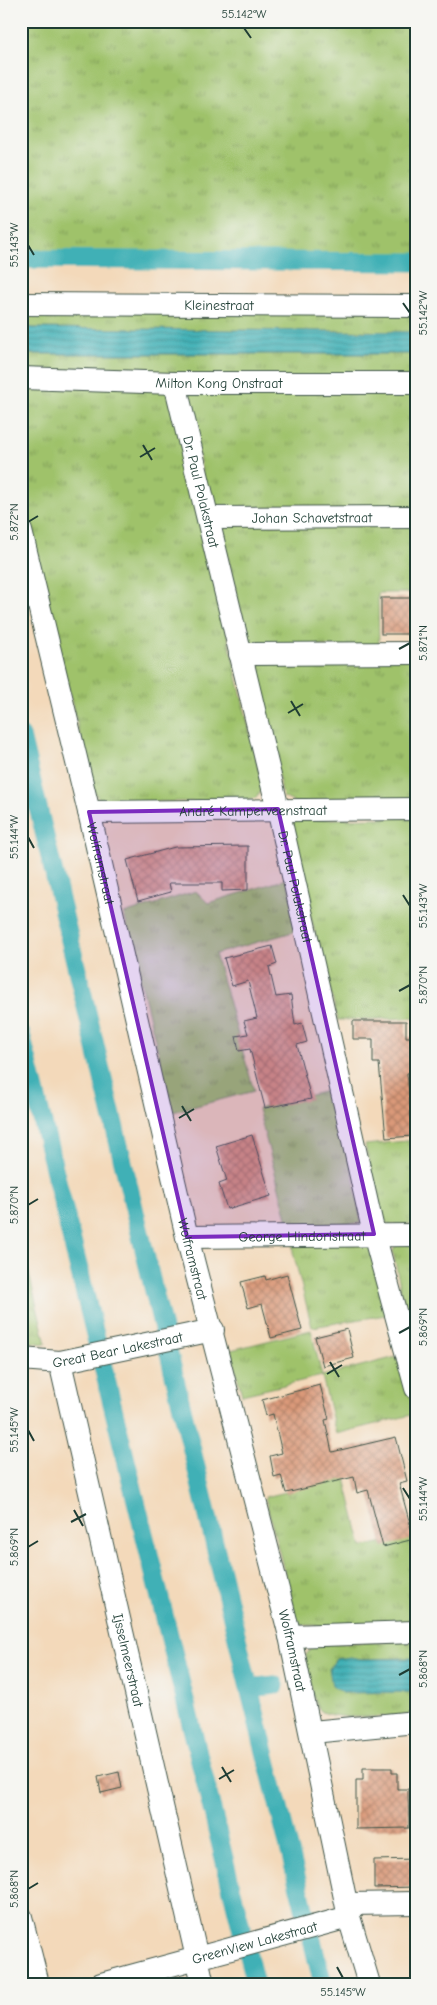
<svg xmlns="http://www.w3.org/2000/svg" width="437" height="2005" viewBox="0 0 437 2005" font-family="'Comic Neue',sans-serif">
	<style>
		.grass { fill: url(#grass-tufts); stroke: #5f8050 }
		.water { fill: url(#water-rules); stroke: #2f7675 }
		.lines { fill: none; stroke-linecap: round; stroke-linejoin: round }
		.canal { stroke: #3fb0b6; stroke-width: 19 }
		.building { fill: url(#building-cross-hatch) }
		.minor-casing { stroke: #3f5448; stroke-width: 24 }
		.minor { stroke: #fff; stroke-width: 22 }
		.marked { fill: #7b2cbf; fill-opacity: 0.2; stroke: #7b2cbf; stroke-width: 4; stroke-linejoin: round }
		.ticks { fill: none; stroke: #1f3d34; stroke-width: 2 }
		.labels { text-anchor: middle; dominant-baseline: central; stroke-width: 5; stroke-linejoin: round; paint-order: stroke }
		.street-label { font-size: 14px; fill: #1f3d34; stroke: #f6f6f2 }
		.neatline { fill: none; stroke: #1f3d34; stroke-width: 2 }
		.ticks-label { font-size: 12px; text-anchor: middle; fill: #1f3d34 }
	</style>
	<defs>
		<pattern id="grass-tufts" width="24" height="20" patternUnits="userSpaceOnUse" patternTransform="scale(1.25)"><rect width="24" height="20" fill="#9fc26b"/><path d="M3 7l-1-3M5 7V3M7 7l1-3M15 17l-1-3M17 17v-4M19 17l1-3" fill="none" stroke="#819f59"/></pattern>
		<pattern id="water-rules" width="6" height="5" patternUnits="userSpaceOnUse" patternTransform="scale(1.25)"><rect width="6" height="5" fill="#3fb0b6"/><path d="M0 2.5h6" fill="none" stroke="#349095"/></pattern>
		<pattern id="building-cross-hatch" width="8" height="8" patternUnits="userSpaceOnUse" patternTransform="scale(1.25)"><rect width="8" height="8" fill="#da9979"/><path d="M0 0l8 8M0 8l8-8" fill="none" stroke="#b07e64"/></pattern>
	</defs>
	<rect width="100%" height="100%" fill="#f6f6f2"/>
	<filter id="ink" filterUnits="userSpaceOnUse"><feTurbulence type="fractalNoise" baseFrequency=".02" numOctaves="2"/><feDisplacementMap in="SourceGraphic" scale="10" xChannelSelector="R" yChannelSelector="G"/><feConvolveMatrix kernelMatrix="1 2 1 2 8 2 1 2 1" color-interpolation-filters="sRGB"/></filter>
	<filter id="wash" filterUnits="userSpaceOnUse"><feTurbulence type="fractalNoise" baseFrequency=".0096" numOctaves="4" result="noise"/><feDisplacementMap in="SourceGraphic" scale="20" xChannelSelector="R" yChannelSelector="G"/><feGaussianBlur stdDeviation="1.12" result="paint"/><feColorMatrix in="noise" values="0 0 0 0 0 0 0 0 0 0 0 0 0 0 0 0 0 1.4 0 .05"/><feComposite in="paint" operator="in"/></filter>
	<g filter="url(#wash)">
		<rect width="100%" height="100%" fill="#f3d9ba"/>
		<g class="grass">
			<polygon points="21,21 416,21 416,262 21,259"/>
			<polygon points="21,309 416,311 416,332 33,328 21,325"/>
			<polygon points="21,354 416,354 416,380 21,375"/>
			<polygon points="21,381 170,387 263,789 255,798 243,802 100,801 93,789 21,495"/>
			<polygon points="186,387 416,387 416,512 220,514 207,499"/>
			<polygon points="416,523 416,593 378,593 379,648 248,643 222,531 228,525"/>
			<polygon points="416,657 416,801 296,803 283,797 255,670 262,663"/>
			<polygon points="416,817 416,1018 338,1020 289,834 291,826 296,820"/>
			<polygon points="287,879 300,930 215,954 254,1091 173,1112 124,914 196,891 208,903"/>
			<polygon points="338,1088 361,1223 289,1225 258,1109"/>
			<polygon points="416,1140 416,1224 390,1224 382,1221 365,1145"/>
			<polygon points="366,1238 392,1314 312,1327 293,1252 293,1241"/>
			<polygon points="416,1240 416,1336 411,1338 393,1252 395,1246"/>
			<polygon points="21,1241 46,1344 21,1341"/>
			<polygon points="311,1330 322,1376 400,1356 415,1414 336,1434 322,1376 242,1395 231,1350"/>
			<polygon points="345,1478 362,1547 416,1534 416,1627 298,1625 265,1497"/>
			<path d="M416 1641V1658L336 1659 329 1669 342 1693 416 1692V1715C397 1715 332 1722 320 1710 311 1699 310 1675 306 1662V1655L314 1644Z"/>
		</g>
		<g class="water">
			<polygon points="21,325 33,328 416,332 416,354 21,354"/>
			<polygon points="350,1657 362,1659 416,1658 416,1692 342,1693 332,1686 329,1669 336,1659"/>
		</g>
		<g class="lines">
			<g class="canal">
				<polyline points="21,259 416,262"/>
				<polyline points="21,736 249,1688 323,1984"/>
				<polyline points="21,1034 255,1984"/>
				<polyline points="249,1688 275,1685"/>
			</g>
		</g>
		<g id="blocks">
			<g class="building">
				<rect x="381" y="598" width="35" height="36"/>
				<polygon points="248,846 248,890 222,891 222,883 169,883 171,892 138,901 127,860 175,847"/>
				<polygon points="272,946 277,964 269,967 276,997 291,995 295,1025 302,1023 307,1042 297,1045 311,1099 265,1108 250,1049 239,1051 236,1036 248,1034 244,1021 257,1018 248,981 232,986 224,958"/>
				<polygon points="353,1021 406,1021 406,1037 416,1037 415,1072 407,1073 413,1136 386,1138 379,1063 373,1063 373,1039 353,1039"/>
				<polygon points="252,1135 271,1196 227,1209 219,1184 227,1181 216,1146"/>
				<polygon points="287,1274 302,1330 271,1338 262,1304 248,1308 241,1282 265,1276 266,1280"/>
				<polygon points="347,1329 354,1358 323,1366 315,1337"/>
				<polygon points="320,1385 329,1419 325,1420 332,1452 396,1437 407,1481 399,1483 414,1539 383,1547 368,1490 357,1493 354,1477 286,1493 281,1475 274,1477 270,1456 282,1453 273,1414 266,1416 262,1400"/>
				<polygon points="363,1768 392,1768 392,1773 397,1773 397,1789 408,1789 409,1828 356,1829 356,1780 363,1780"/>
				<polygon points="119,1772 122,1788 101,1793 98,1777"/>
				<polygon points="416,1859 416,1887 374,1888 374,1860"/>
			</g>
		</g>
	</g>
	<g filter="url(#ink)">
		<use href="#blocks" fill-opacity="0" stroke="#3f5448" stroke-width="1"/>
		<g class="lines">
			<defs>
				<g id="minor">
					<path id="s1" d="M21 304 416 306"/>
					<path id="s2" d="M21 378 175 383H416"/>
					<path id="s3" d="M175 383 278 809 374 1234 416 1388"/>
					<path id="s4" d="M208 518 416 517"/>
					<path id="s5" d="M21 531 89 812 187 1237 290 1636 349 1917 369 1984"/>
					<polyline points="240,654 416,653"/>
					<path id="s6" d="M89 812 416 809"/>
					<path id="s7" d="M187 1237 416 1235"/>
					<path id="s8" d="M21 1359 60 1362 213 1330"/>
					<path id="s9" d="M60 1362 203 1984"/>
					<polyline points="290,1636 416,1632"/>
					<polyline points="312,1732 416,1722"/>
					<polyline points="348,1904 416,1903"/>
					<polyline points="21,1917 38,1984"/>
					<path id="s10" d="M101 1984 349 1917"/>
				</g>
			</defs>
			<use href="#minor" class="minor-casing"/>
			<use href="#minor" class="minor"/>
		</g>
	</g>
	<path class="marked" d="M278 809 374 1234 187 1237 89 812Z"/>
	<path class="ticks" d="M244 28 251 38M28 245 34 255M403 303 410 313M143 445 152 460M140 457 155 448M28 522 38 516M399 649 410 643M291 701 300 716M288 713 303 704M28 837 34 848M403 895 410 906M399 991 410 985M182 1106 191 1121M179 1118 194 1109M28 1205 38 1199M399 1333 410 1327M330 1362 339 1377M327 1374 342 1365M28 1430 34 1441M403 1488 410 1499M74 1510 83 1526M71 1522 86 1514M28 1547 38 1541M399 1675 410 1669M222 1767 231 1782M219 1779 234 1770M28 1889 38 1883M337 1967 343 1978"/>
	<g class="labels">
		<g class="street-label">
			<text stroke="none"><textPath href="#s1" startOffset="198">Kleinestraat</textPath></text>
			<text stroke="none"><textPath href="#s2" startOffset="198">Milton Kong Onstraat</textPath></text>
			<text stroke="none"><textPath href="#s3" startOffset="112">Dr. Paul Polakstraat</textPath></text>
			<text stroke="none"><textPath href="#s4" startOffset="104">Johan Schavetstraat</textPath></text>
			<text stroke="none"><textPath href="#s6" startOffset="164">André Kamperveenstraat</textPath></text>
			<text stroke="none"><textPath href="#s5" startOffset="342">Wolframstraat</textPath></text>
			<text stroke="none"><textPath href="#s3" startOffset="518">Dr. Paul Polakstraat</textPath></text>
			<text stroke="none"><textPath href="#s7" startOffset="115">George Hindoristraat</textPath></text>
			<text stroke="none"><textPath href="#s5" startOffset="748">Wolframstraat</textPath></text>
			<text stroke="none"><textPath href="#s8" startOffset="98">Great Bear Lakestraat</textPath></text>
			<text stroke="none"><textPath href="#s5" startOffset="1152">Wolframstraat</textPath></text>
			<text stroke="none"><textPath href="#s9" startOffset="306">Ijsselmeerstraat</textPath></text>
			<text stroke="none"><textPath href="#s10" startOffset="159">GreenView Lakestraat</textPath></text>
		</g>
	</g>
	<rect width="437" height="2005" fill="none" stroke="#f6f6f2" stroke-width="55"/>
	<rect x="28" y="28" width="382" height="1950" class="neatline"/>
	<g class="ticks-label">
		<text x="244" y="18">55.142°W</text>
		<text transform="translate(14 245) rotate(-90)" y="4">55.143°W</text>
		<text transform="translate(423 313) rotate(-90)" y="4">55.142°W</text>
		<text transform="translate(14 522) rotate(-90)" y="4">5.872°N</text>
		<text transform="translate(423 643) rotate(-90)" y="4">5.871°N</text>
		<text transform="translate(14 837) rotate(-90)" y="4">55.144°W</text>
		<text transform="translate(423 906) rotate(-90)" y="4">55.143°W</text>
		<text transform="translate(423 985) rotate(-90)" y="4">5.870°N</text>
		<text transform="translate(14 1205) rotate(-90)" y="4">5.870°N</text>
		<text transform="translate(423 1327) rotate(-90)" y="4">5.869°N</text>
		<text transform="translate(14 1430) rotate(-90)" y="4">55.145°W</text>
		<text transform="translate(423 1499) rotate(-90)" y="4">55.144°W</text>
		<text transform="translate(14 1547) rotate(-90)" y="4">5.869°N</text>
		<text transform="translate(423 1669) rotate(-90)" y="4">5.868°N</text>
		<text transform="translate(14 1889) rotate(-90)" y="4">5.868°N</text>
		<text x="343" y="1996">55.145°W</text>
	</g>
</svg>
